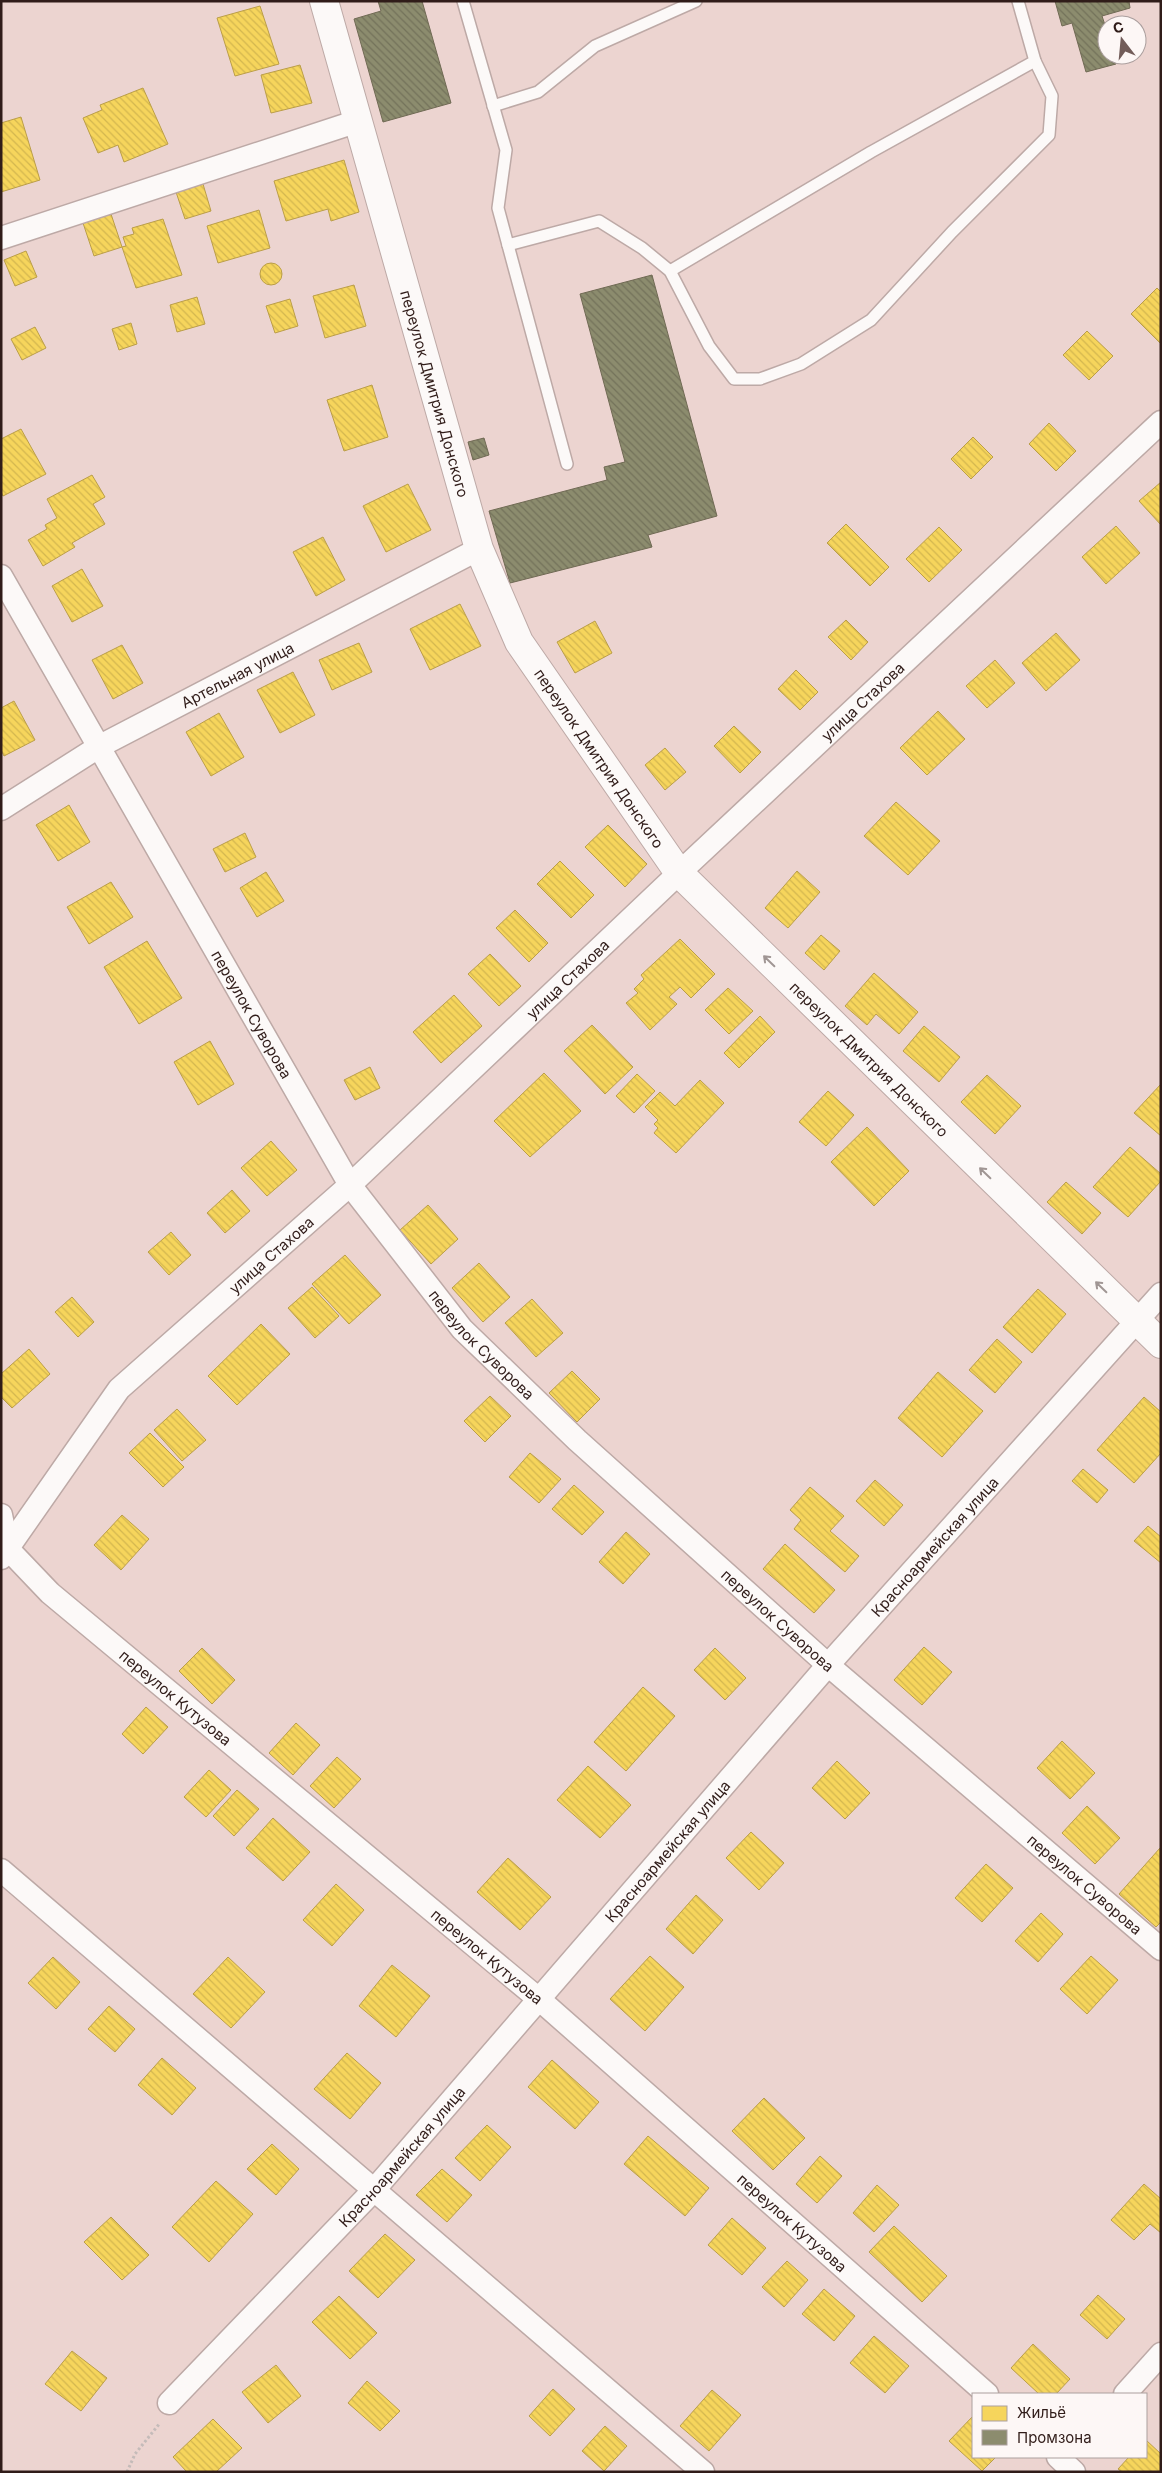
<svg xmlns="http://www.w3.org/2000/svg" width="1162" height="2473" viewBox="0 0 1162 2473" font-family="Inter,sans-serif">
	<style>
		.homes { fill: url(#homes-back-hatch); stroke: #bb9e48 }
		.industry { fill: url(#industry-back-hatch); stroke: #706a54 }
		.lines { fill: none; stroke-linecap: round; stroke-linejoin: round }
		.lane-casing { stroke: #bda9a6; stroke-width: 14 }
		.street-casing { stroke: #bda9a6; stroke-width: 25 }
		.secondary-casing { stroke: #bda9a6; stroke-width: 30 }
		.path { stroke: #c4bbb9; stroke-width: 3; stroke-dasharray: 2.5 2.5; stroke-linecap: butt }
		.lane { stroke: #fcf9f8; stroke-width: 11 }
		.street { stroke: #fcf9f8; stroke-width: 22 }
		.secondary { stroke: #fcf9f8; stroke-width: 28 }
		.oneway { stroke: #a09694 }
		.labels { text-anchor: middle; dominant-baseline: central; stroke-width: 5; stroke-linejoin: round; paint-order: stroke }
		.street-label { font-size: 15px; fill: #301c19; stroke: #fdf7f6 }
	</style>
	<defs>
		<pattern id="homes-back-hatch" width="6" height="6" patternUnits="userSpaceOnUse" patternTransform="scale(1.25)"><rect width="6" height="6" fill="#f6d55c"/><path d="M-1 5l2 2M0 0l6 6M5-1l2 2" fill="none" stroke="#d3b64f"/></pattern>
		<pattern id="industry-back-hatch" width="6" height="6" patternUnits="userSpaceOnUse" patternTransform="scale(1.25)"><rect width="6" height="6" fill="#8c8c6e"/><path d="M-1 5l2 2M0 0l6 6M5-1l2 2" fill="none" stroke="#73725a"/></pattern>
	</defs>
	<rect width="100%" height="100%" fill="#ecd4d0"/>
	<g class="homes">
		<polygon points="260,6 279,64 235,76 217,18"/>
		<polygon points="300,65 312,103 271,113 261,75"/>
		<polygon points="143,88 168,144 124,162 118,145 98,153 83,118 102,110 100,105"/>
		<polygon points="21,117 40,180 1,192 1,123"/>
		<polygon points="344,160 359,212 331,221 328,209 286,221 274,181"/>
		<polygon points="203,184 211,211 185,219 176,192"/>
		<polygon points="259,210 270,248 218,263 207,226"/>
		<polygon points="111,214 122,247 94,256 83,223"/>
		<polygon points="163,219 182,275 136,288 122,247 126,246 123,237 134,234 132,228"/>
		<polygon points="26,251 37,277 15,286 4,260"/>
		<circle cx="271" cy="274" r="11"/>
		<polygon points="354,285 366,326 325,338 313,296"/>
		<polygon points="1157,288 1161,292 1160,343 1131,314"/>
		<polygon points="197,297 205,324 177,332 170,305"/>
		<polygon points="290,299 298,326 275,333 266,306"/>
		<polygon points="131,323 137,344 119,350 112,329"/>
		<polygon points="35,327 46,348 22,360 11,339"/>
		<polygon points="1087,331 1113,356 1089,380 1063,355"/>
		<polygon points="372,385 388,437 344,451 327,400"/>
		<polygon points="1049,423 1076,451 1056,471 1029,444"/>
		<polygon points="21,429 46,474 3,496 1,492 1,439"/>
		<polygon points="973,437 993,457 971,479 951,459"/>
		<polygon points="92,475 105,497 93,504 105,524 72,543 75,547 43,566 28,540 47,529 45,525 57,518 47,499"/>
		<polygon points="1161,482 1161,525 1139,501"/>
		<polygon points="408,484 431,530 386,552 363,506"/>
		<polygon points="846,524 889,567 870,586 827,543"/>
		<polygon points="1116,526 1140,553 1106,584 1082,557"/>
		<polygon points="939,527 962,550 929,582 906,559"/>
		<polygon points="323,537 345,580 316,596 293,552"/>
		<polygon points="82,569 103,606 72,622 52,586"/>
		<polygon points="460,604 481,646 430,670 410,629"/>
		<polygon points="846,620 868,642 851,660 828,637"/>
		<polygon points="595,621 612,653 575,673 557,642"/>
		<polygon points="1056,633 1080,660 1046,691 1022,663"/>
		<polygon points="359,643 372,672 332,690 319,660"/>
		<polygon points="122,645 143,683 113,699 92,660"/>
		<polygon points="995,660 1015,683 987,708 966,686"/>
		<polygon points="796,670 818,692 800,710 778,689"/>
		<polygon points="293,672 315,715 280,733 257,690"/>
		<polygon points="14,701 35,740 4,756 1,750 1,708"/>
		<polygon points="938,711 965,739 927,775 900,748"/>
		<polygon points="219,713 244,757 211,776 186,732"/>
		<polygon points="734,726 761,752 740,773 714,746"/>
		<polygon points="665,748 686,772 665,790 645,765"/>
		<polygon points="896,802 940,841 908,875 864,836"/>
		<polygon points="69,805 90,842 58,861 36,825"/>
		<polygon points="608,825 647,864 625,887 585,847"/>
		<polygon points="245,833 256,857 225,872 213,849"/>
		<polygon points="560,861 594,895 571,918 537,884"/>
		<polygon points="797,871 820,892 788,928 765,908"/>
		<polygon points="266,872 284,901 257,917 240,888"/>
		<polygon points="111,882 133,917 89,944 67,907"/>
		<polygon points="515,910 548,943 529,962 496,928"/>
		<polygon points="821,935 840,951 824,970 805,953"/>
		<polygon points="680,939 715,974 691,998 680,987 669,997 677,1004 650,1030 626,1003 638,993 634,989 644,979 641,975"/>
		<polygon points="147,941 182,998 139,1024 104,967"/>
		<polygon points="490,954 521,986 499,1006 468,974"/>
		<polygon points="874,973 918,1012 899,1034 876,1014 867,1025 845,1006"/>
		<polygon points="728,988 753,1011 729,1034 705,1010"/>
		<polygon points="454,995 482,1026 441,1063 413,1032"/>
		<polygon points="760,1016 775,1032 739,1068 724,1053"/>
		<polygon points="592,1025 633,1067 605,1094 564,1051"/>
		<polygon points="924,1026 960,1057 939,1082 903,1051"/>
		<polygon points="210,1041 234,1084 198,1105 174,1062"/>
		<polygon points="370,1067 380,1088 355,1100 344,1080"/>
		<polygon points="544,1073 581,1111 530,1157 494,1121"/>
		<polygon points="637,1074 655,1091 634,1113 616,1096"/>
		<polygon points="987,1075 1021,1106 995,1134 961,1102"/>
		<polygon points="700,1080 724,1103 676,1153 654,1133 658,1128 654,1124 658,1120 645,1107 660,1092 675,1106"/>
		<polygon points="1161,1084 1161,1136 1134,1113"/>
		<polygon points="828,1091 854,1115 826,1146 799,1122"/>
		<polygon points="867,1127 909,1171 874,1206 831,1162"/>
		<polygon points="271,1141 297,1170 267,1196 241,1168"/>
		<polygon points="1130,1147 1161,1174 1161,1181 1128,1217 1093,1187"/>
		<polygon points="1066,1182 1101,1213 1082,1234 1047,1202"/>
		<polygon points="232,1190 250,1211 225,1233 207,1213"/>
		<polygon points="428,1205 458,1239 431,1264 400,1230"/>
		<polygon points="171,1232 191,1255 169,1275 148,1252"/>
		<polygon points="345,1255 381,1295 349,1324 312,1284"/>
		<polygon points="479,1263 510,1297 483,1322 452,1288"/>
		<polygon points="312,1287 339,1316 315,1338 288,1308"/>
		<polygon points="1038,1289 1066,1314 1032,1353 1003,1327"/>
		<polygon points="72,1297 94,1322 78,1337 55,1312"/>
		<polygon points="532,1299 563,1333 536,1357 505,1323"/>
		<polygon points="261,1324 290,1354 237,1405 208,1376"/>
		<polygon points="997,1339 1022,1362 995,1393 969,1370"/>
		<polygon points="29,1349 50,1374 12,1408 1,1397 1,1374"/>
		<polygon points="572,1371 600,1399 577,1422 549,1393"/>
		<polygon points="938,1372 983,1411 942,1457 898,1418"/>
		<polygon points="490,1396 511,1416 485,1442 464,1421"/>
		<polygon points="1144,1397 1161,1412 1161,1453 1134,1483 1097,1450"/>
		<polygon points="177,1409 206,1440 182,1461 154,1430"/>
		<polygon points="150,1433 184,1467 163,1487 129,1453"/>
		<polygon points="530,1453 561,1479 539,1503 509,1477"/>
		<polygon points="1083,1469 1108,1490 1097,1503 1072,1481"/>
		<polygon points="875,1480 903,1505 884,1526 856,1501"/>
		<polygon points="574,1485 604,1512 582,1535 552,1509"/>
		<polygon points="810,1487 844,1516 830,1531 859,1556 845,1572 794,1529 801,1520 790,1510"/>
		<polygon points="122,1515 149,1539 121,1570 94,1545"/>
		<polygon points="1148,1526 1161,1537 1161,1563 1134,1541"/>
		<polygon points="626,1532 650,1554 623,1584 599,1562"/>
		<polygon points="785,1544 835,1590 814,1613 763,1569"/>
		<polygon points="924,1647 952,1672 922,1705 894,1680"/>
		<polygon points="202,1648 235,1680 212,1704 179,1671"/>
		<polygon points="715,1648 746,1678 725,1700 694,1670"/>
		<polygon points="643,1687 675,1716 626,1771 594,1742"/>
		<polygon points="146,1707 168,1727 143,1754 122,1734"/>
		<polygon points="296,1723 320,1745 293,1775 269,1753"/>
		<polygon points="1062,1741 1095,1773 1070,1799 1037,1768"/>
		<polygon points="337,1757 361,1779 334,1808 310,1786"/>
		<polygon points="837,1761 870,1793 845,1819 812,1788"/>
		<polygon points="588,1766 631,1805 600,1838 557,1800"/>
		<polygon points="209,1770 231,1790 206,1817 184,1797"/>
		<polygon points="237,1790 259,1809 234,1836 213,1816"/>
		<polygon points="1087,1806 1120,1838 1095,1864 1062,1833"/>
		<polygon points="273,1818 310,1852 283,1881 246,1848"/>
		<polygon points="751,1832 784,1863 759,1890 726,1858"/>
		<polygon points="1160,1848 1161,1922 1156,1927 1119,1894"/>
		<polygon points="508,1858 551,1897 520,1930 477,1892"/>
		<polygon points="986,1864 1013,1888 982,1922 955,1898"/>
		<polygon points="336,1884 364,1910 332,1946 303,1920"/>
		<polygon points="696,1895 723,1920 693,1954 666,1929"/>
		<polygon points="1041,1913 1063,1934 1038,1962 1015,1941"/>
		<polygon points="650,1956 684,1987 645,2031 610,1999"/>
		<polygon points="1091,1956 1118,1980 1087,2014 1060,1989"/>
		<polygon points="53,1957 80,1982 56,2009 28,1983"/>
		<polygon points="228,1957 265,1992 231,2028 193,1994"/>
		<polygon points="392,1965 430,1996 396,2037 359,2006"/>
		<polygon points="109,2006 135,2029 115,2052 88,2029"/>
		<polygon points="347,2053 381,2083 350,2119 314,2089"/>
		<polygon points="162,2058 196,2088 172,2115 138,2085"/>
		<polygon points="552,2060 599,2102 575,2129 528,2087"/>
		<polygon points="764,2098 805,2138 773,2170 732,2131"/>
		<polygon points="487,2125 511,2147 480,2181 455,2158"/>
		<polygon points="648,2136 709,2188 685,2216 624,2164"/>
		<polygon points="272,2144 299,2169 276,2195 247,2169"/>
		<polygon points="820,2156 842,2176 817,2203 796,2184"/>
		<polygon points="442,2169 472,2195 447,2222 416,2195"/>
		<polygon points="216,2181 253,2214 209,2262 172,2227"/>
		<polygon points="1144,2184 1161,2199 1161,2233 1150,2224 1134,2240 1111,2220"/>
		<polygon points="877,2185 899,2205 874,2232 853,2213"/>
		<polygon points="111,2217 149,2255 122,2280 84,2242"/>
		<polygon points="732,2218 766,2248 742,2275 708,2245"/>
		<polygon points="894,2226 947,2276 922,2302 869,2252"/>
		<polygon points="385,2234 415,2260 378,2298 349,2271"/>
		<polygon points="787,2261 808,2280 784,2307 762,2287"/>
		<polygon points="824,2289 855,2316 834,2341 802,2314"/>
		<polygon points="1098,2295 1125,2319 1107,2339 1080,2315"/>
		<polygon points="339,2296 377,2333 350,2359 312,2322"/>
		<polygon points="874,2336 909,2366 885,2393 850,2363"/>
		<polygon points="1033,2344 1070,2379 1056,2394 1039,2394 1011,2368"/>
		<polygon points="72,2351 107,2378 81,2411 45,2384"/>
		<polygon points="276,2365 301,2396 268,2423 242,2392"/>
		<polygon points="367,2381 400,2411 380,2431 348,2403"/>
		<polygon points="553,2389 575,2409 550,2436 529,2416"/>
		<polygon points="712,2390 741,2415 709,2451 680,2426"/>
		<polygon points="973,2416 973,2457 996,2457 982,2471 949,2441"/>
		<polygon points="213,2419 242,2448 216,2472 187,2472 173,2457"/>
		<polygon points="605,2426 627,2446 604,2471 582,2451"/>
		<polygon points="1146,2440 1161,2454 1161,2472 1122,2472 1118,2469 1129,2457 1146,2457"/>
	</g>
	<g class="industry">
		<polygon points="378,1 422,1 451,103 383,122 354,19 381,11"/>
		<polygon points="1055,1 1129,1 1130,8 1102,16 1107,31 1107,55 1114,55 1116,64 1086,72 1072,23 1062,26"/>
		<polygon points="652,275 717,516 648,535 652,547 510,583 489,511 607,480 604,467 625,462 580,294"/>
		<polygon points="484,438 489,455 473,460 468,442"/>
	</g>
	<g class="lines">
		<defs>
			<g id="lane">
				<polyline points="463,1 506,150 498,208 567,464"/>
				<polyline points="493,106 538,92 595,46 696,1"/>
				<polyline points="508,245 599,221 642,248 670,271 709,346 734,379 760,379 801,364 871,320 952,232 1049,135 1052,96 1035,61 1018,1"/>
				<polyline points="670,271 871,152 1035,61"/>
			</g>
			<g id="street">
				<polyline points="1,238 358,121"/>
				<path id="s1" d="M1 576 350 1185 462 1329 577 1440 828 1665 1161 1949"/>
				<path id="s2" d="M1 809 100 746 479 549"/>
				<path id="s3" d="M1 1515 8 1549 50 1593 540 2000 987 2394"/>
				<path id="s4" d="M1 1558 119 1389 350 1185 679 873 1161 422"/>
				<polyline points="1,1870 703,2472"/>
				<polyline points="1125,2394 1161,2354"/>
				<path id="s5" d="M169 2403 373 2191 828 1665 1161 1294"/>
				<polyline points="1058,2457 1074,2472"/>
			</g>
			<g id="secondary">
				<path id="s6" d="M324 1 479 549 519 642 679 873 1161 1344"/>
			</g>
		</defs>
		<use href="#lane" class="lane-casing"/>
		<use href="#street" class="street-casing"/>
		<use href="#secondary" class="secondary-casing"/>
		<polyline class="path" points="127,2472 135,2454 160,2423"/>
		<use href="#lane" class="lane"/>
		<use href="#street" class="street"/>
		<use href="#secondary" class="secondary"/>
	</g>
	<defs><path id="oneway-shaft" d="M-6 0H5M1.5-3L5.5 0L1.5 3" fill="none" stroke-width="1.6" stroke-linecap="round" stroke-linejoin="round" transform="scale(1.25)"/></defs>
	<g class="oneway">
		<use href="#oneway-shaft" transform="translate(769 961) rotate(-136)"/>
		<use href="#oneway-shaft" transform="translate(985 1173) rotate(-136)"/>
		<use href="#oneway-shaft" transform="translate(1101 1287) rotate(-136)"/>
	</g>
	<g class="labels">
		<g class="street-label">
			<text stroke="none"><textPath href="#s6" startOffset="408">переулок Дмитрия Донского</textPath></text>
			<text stroke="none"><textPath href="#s2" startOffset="272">Артельная улица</textPath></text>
			<text stroke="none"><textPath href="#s4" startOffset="1219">улица Стахова</textPath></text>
			<text stroke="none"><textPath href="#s6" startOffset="812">переулок Дмитрия Донского</textPath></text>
			<text stroke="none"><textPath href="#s4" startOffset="814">улица Стахова</textPath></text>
			<text stroke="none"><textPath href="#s1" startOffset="505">переулок Суворова</textPath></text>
			<text stroke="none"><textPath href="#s6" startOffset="1218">переулок Дмитрия Донского</textPath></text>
			<text stroke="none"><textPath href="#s4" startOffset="409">улица Стахова</textPath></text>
			<text stroke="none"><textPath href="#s1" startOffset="909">переулок Суворова</textPath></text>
			<text stroke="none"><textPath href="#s5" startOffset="1149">Красноармейская улица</textPath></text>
			<text stroke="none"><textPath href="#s1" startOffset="1314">переулок Суворова</textPath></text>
			<text stroke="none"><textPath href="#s3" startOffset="259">переулок Кутузова</textPath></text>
			<text stroke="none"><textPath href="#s5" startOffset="744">Красноармейская улица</textPath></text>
			<text stroke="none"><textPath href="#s1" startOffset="1719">переулок Суворова</textPath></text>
			<text stroke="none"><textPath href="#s3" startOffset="664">переулок Кутузова</textPath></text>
			<text stroke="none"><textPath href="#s5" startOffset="339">Красноармейская улица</textPath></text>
			<text stroke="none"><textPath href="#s3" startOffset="1069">переулок Кутузова</textPath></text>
		</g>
	</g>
	<rect width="1162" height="2473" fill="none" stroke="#301c19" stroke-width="5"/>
	<rect x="972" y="2393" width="175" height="65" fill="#fdf7f6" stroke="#ab9f9e"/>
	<rect x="982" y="2406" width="25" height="15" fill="#f6d55c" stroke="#ab9f9e"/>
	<text x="1017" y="2418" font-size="15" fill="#301c19">Жильё</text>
	<rect x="982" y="2430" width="25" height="15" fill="#8c8c6e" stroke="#ab9f9e"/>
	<text x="1017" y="2443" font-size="15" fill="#301c19">Промзона</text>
	<g transform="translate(1122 40) rotate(344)"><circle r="24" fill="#fdf7f6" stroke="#ab9f9e"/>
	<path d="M0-4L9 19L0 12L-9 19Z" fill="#725c59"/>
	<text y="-8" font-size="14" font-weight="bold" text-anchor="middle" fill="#301c19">С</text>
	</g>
</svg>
